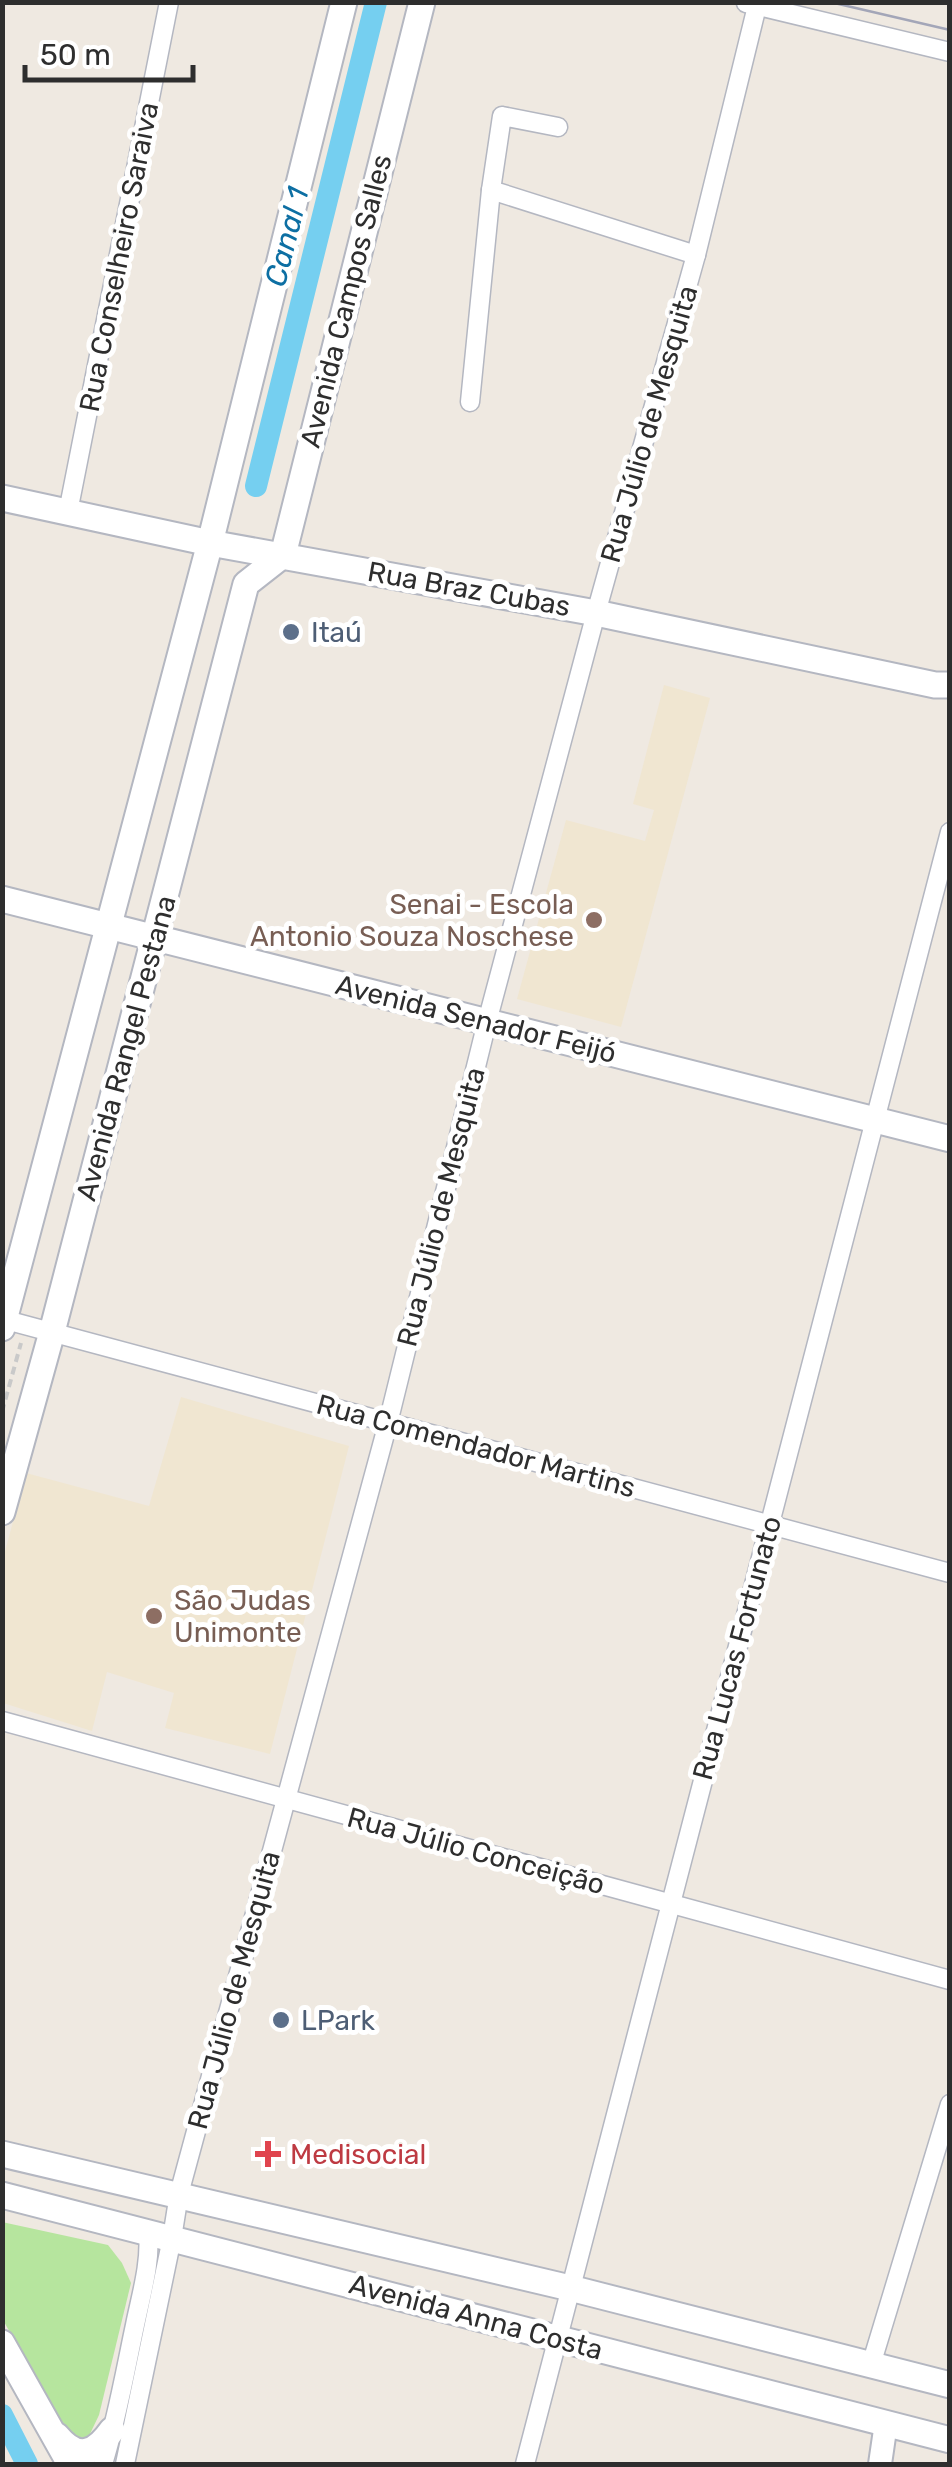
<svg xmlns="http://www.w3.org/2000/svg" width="952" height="2467" viewBox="0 0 952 2467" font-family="Rubik,sans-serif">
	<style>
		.education { fill: #f0e6d1 }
		.green { fill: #b6e59e }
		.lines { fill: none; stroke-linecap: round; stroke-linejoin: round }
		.canal { stroke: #75cff0; stroke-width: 22 }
		.minor-casing { stroke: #b4b7c1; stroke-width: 21 }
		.tertiary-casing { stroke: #b4b7c1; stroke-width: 26 }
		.secondary-casing { stroke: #b4b7c1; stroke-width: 29 }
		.path { stroke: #c9c9c9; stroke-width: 4; stroke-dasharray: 8 5; stroke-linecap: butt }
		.minor { stroke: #fff; stroke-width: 18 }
		.tertiary { stroke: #fff; stroke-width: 22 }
		.secondary { stroke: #fff; stroke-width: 25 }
		.tram { stroke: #a3a6b8; stroke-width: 2.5 }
		.service-dot { fill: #5c6f8a; stroke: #fff; stroke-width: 4 }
		.education-dot { fill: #8d6e63; stroke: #fff; stroke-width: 4 }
		.health-dot { fill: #e0444e; stroke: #fff; stroke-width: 4 }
		.labels { text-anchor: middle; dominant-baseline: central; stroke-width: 10; stroke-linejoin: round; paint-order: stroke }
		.street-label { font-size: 28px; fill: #2e2e2e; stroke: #fff }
		.service-label { font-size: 28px; fill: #4e5e75; stroke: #fff; text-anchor: start }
		.education-label { font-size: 28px; fill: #785e54; stroke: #fff; text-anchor: end }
		.health-label { font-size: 28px; fill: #be3a42; stroke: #fff; text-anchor: start }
		.water-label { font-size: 30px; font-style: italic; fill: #0d6fa3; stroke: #fff }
	</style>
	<rect width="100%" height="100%" fill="#efe9e1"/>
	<g class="education">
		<polygon points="664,685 710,698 621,1027 517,999 566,820 645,841 654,810 633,804"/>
		<polygon points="181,1397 349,1446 270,1754 165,1728 174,1693 107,1672 92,1731 3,1703 3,1559 26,1473 149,1506"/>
	</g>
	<polygon class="green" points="2,2222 108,2245 122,2263 131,2283 99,2415 89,2436 72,2442 3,2320"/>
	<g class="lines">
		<g class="canal">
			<polyline points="256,486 376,2"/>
			<polyline points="2,2415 27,2464"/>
		</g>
		<defs>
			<g id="minor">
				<polyline points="746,3 950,52"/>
				<polyline points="491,190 696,255"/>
				<polyline points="470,402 491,190 502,116 558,127"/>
				<polyline points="68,512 169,2"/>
				<polyline points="2,1319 950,1573"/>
				<polyline points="2,1721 950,1980"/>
				<polyline points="871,2365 950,2104"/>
				<path d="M103 2464C117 2419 125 2372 135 2325 141 2295 151 2263 148 2232"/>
				<polyline points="125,2464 172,2238 179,2194 388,1423 487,1022 596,613 696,255 758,2"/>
				<polyline points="525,2464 950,832"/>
			</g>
			<polyline id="tertiary" points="880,2464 886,2423"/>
			<g id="secondary">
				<polyline points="2,498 210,543 596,613 935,685 950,685"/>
				<polyline points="2,899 950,1139"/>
				<polyline points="2,1328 210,543 344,2"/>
				<polyline points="2,1512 52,1332 246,584 283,555 422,2"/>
				<polyline points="2,2154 570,2288 950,2385"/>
				<polyline points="2,2195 950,2440"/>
				<polyline points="2,2343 70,2464"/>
				<path d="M57 2436C78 2461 95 2454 112 2430"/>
			</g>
		</defs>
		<use href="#minor" class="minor-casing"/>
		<use href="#tertiary" class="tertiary-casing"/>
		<use href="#secondary" class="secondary-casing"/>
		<polyline class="path" points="2,1412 21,1343"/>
		<use href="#minor" class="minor"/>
		<use href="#tertiary" class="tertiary"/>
		<use href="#secondary" class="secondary"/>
		<polyline class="tram" points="830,2 950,30"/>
	</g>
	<g class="service-dot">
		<circle cx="291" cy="632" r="10"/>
		<circle cx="281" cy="2020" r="10"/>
	</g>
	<g class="education-dot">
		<circle cx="594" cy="920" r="10"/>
		<circle cx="154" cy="1616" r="10"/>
	</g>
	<path class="health-dot" d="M263 2139h10v10h10v10h-10v10h-10v-10h-10v-10h10z"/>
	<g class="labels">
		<g class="street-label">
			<text transform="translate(119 257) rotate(-79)">Rua Conselheiro Saraiva</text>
			<text transform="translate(346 301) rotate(-76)">Avenida Campos Salles</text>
			<text transform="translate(649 424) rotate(-74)">Rua Júlio de Mesquita</text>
			<text transform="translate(469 589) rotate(10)">Rua Braz Cubas</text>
			<text transform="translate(476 1019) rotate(14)">Avenida Senador Feijó</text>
			<text transform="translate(126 1048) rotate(-75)">Avenida Rangel Pestana</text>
			<text transform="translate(441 1207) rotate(-76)">Rua Júlio de Mesquita</text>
			<text transform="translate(476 1446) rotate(15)">Rua Comendador Martins</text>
			<text transform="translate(737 1648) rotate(-75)">Rua Lucas Fortunato</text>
			<text transform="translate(476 1851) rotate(15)">Rua Júlio Conceição</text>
			<text transform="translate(234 1990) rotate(-75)">Rua Júlio de Mesquita</text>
			<text transform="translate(476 2317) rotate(15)">Avenida Anna Costa</text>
		</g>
		<g class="service-label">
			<text x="311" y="632">Itaú</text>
			<text x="301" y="2020">LPark</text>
		</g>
		<g class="education-label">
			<text x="574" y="904">Senai - Escola<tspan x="574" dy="32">Antonio Souza Noschese</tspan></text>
			<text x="174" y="1600" text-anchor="start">São Judas<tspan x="174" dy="32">Unimonte</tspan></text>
		</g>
		<g class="health-label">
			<text x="290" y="2154">Medisocial</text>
		</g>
		<g class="water-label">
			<text transform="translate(287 237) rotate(-76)">Canal 1</text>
		</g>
	</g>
	<rect width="952" height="2467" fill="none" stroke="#2e2e2e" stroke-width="10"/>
	<path d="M25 65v15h168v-15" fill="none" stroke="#2e2e2e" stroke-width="5"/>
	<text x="40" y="65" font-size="30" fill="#2e2e2e" stroke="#ffffff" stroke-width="8" paint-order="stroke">50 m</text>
</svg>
